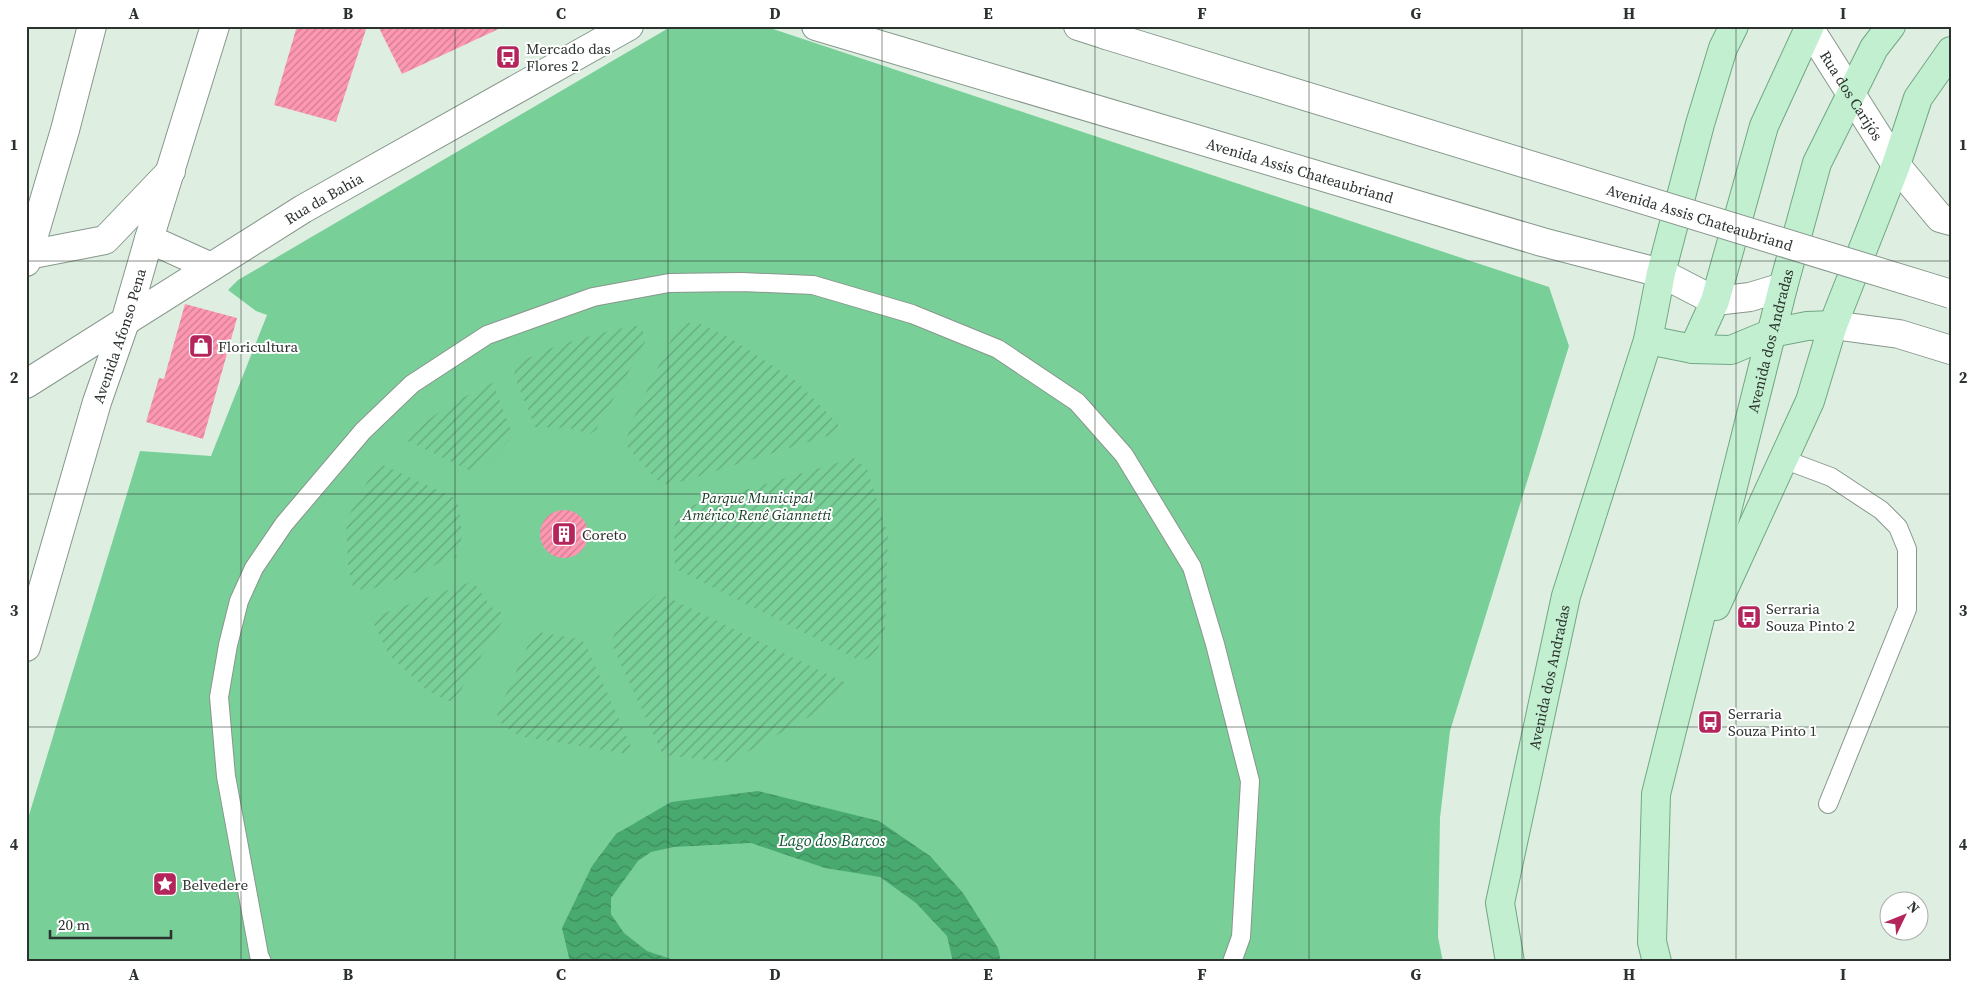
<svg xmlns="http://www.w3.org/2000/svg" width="1977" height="988" viewBox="0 0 1977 988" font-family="'Source Serif 4',serif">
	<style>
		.park { fill: #79cf98 }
		.garden { fill: url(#garden-furrows) }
		.water { fill: url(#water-waves) }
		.building { fill: url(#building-hatch) }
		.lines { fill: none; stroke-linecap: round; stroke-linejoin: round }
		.service-casing { stroke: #87978c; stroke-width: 20 }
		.minor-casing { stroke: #87978c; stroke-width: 30 }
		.tertiary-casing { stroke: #87978c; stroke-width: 30 }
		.secondary-casing { stroke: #87978c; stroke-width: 30 }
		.primary-casing { stroke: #72a783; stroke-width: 30 }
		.service { stroke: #fff; stroke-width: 18 }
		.minor { stroke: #fff; stroke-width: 28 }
		.tertiary { stroke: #fff; stroke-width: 28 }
		.secondary { stroke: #fff; stroke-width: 28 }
		.primary { stroke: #c1efd0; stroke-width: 28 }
		.tertiary-bridge-casing { stroke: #87978c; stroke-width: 30; stroke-linecap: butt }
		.tertiary-bridge { stroke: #fff; stroke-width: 28 }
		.grid { fill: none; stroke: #2c332e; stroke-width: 1; stroke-opacity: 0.55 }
		.labels { text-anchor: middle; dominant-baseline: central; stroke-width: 4; stroke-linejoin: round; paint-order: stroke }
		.poi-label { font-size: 15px; fill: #2c332e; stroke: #fff; text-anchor: start }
		.street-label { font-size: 15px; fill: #2c332e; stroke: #fff }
		.park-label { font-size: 15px; font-style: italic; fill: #143c24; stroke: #fff }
		.water-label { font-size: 16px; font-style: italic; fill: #0c5630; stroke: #fff }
		.neatline { fill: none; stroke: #2c332e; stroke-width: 2 }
		.grid-label { font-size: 16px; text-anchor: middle; font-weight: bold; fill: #2c332e }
	</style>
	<defs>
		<pattern id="garden-furrows" width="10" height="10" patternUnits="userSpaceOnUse" patternTransform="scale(1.25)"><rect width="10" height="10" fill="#79cf98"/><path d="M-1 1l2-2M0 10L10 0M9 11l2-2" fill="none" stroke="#63a97c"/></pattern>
		<pattern id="water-waves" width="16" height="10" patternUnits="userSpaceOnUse" patternTransform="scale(1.25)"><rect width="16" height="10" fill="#49aa70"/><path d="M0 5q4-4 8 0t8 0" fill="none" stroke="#3d8b5c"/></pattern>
		<pattern id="building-hatch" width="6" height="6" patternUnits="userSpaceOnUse" patternTransform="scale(1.25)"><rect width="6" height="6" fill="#fe97b1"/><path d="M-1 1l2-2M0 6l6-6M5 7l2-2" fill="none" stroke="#ce7c90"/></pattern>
	</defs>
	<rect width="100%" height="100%" fill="#deefe2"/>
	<polygon class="park" points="672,26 764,26 1549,287 1569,346 1450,731 1440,818 1438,937 1443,962 26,962 26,825 140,451 211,456 267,315 256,311 228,290 238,280"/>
	<g class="garden">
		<polygon points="696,322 732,339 796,381 838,424 837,433 690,479 668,485 659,482 628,448 626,441 631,423 679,324"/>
		<path d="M638 326 643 331 645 342 596 430 590 434 569 428 535 427 514 375C514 374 515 369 516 368 529 350 614 328 638 326Z"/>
		<path d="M493 383 513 436 475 473 408 441C421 419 469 393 493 383Z"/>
		<polygon points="854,458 867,469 888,535 885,632 875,655 861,661 676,569 674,558 675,514 680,509"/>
		<path d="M383 465 457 499C460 518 466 539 456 557L366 591 353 587 348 565 346 521 370 477Z"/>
		<polygon points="473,581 491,607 506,615 453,703 428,691 389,655 371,618"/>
		<polygon points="657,594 665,596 848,684 828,706 729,762 663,755 611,643 616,630"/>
		<polygon points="538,632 579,639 585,643 632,749 627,754 519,736 502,724 497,714 532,636"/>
	</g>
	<polygon class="water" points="758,791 879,821 930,856 963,893 998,948 1001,962 953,962 947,936 916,903 880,877 825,868 751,843 674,847 651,852 638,861 611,898 611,914 624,933 647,951 677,961 698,962 570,962 562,928 592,866 616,834 671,802"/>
	<g class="building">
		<polygon points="297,26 367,26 336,122 274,105"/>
		<polygon points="378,26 505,26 402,74"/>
		<polygon points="185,304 237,318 203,439 146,422 159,378 164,379"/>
		<circle cx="564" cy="534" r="24"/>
	</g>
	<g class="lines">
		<defs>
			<g id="service">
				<polyline points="1783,459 1831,477 1881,510 1898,527 1907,549 1907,609 1828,804"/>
				<polyline points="262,962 259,955 226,776 219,697 228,645 239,601 254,568 284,524 363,431 412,384 487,335 593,297 669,283 742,282 813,285 912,314 998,349 1077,402 1124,455 1192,567 1215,644 1250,781 1241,937 1232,962"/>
			</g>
			<g id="minor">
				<path id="s1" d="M816 26 1542 242 1661 273 1715 301 1750 297 1783 287"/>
				<path id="s2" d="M1808 26 1896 165 1940 218 1951 221"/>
				<polyline points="1833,325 1899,334 1951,350"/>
			</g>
			<g id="tertiary">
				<polyline points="1078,26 1106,35"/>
				<polyline points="26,252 28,255 105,240 171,171"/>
				<path id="s3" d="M26 384 303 209 629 26"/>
			</g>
			<g id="secondary">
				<polyline points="149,239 211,267"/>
				<polyline points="26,262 65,130 92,26"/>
				<path id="s4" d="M26 647 97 402 125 322 149 239 215 26"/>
			</g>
			<g id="primary">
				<polyline points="1648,340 1693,349 1715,301 1764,126 1810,26"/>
				<polyline points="1693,349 1731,350 1772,333 1807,326 1833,325"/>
				<polyline points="1716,606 1810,401 1833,325 1896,165 1918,98 1951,51"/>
				<path id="s5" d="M1510 962 1500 903 1566 596 1648 340 1661 273 1700 124 1723 48 1734 26"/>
				<path id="s6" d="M1657 962 1652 942 1656 794 1783 287 1817 163 1874 48 1891 26"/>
			</g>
		</defs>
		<use href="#service" class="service-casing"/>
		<use href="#minor" class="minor-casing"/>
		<use href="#tertiary" class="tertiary-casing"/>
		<use href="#secondary" class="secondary-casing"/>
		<use href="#primary" class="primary-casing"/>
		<use href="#service" class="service"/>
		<use href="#minor" class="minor"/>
		<use href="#tertiary" class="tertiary"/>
		<use href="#secondary" class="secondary"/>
		<use href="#primary" class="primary"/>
		<defs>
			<g id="tertiary-bridge">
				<path id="s7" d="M1106 35 1951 294"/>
			</g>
		</defs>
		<use href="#tertiary-bridge" class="tertiary-bridge-casing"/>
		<use href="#tertiary-bridge" class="tertiary-bridge"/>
	</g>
	<path class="grid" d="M241 26V962M455 26V962M668 26V962M882 26V962M1095 26V962M1309 26V962M1522 26V962M1736 26V962M26 261H1951M26 494H1951M26 727H1951"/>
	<defs>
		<symbol id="bus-square" viewBox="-11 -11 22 22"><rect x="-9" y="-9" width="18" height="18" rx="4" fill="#b3255b" stroke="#fff"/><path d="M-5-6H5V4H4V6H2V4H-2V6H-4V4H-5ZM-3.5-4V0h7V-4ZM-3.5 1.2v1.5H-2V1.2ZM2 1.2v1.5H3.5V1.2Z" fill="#fff"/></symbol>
		<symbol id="shop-square" viewBox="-11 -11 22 22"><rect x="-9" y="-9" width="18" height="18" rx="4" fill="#b3255b" stroke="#fff"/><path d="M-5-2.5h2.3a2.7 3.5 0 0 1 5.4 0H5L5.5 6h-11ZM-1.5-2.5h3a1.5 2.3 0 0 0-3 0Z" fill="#fff"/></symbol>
		<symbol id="building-square" viewBox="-11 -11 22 22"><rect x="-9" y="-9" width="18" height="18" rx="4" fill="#b3255b" stroke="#fff"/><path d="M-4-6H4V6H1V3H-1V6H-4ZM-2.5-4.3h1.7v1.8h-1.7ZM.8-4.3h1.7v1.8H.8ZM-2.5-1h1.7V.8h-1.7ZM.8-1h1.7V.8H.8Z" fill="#fff"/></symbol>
		<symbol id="sight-square" viewBox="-11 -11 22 22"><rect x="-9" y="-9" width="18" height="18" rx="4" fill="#b3255b" stroke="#fff"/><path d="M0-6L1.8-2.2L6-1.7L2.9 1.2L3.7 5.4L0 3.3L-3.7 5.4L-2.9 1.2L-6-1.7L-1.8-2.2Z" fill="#fff"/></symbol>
	</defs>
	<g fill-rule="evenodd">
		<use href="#bus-square" x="494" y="43" width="28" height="28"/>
		<use href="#shop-square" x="187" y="332" width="28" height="28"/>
		<use href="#building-square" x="550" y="520" width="28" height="28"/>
		<use href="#bus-square" x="1735" y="603" width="28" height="28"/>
		<use href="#bus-square" x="1696" y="708" width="28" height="28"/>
		<use href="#sight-square" x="151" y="870" width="28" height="28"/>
	</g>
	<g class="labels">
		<g class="poi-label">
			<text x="526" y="48">Mercado das<tspan x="526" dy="17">Flores 2</tspan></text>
			<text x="218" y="346">Floricultura</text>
			<text x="582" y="534">Coreto</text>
			<text x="1766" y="608">Serraria<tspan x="1766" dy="17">Souza Pinto 2</tspan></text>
			<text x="1728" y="713">Serraria<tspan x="1728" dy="17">Souza Pinto 1</tspan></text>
			<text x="182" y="884">Belvedere</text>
		</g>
		<g class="street-label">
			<text stroke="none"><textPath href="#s2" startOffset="82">Rua dos Carijós</textPath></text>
			<text stroke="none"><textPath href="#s1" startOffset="505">Avenida Assis Chateaubriand</textPath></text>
			<text stroke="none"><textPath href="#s3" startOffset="351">Rua da Bahia</textPath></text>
			<text stroke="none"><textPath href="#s7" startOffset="621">Avenida Assis Chateaubriand</textPath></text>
			<text stroke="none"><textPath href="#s4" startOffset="325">Avenida Afonso Pena</textPath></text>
			<text stroke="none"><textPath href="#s6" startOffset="636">Avenida dos Andradas</textPath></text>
			<text stroke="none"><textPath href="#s5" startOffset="291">Avenida dos Andradas</textPath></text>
		</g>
		<g class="park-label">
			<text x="757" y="497">Parque Municipal<tspan x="757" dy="17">Américo Renê Giannetti</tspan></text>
		</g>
		<g class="water-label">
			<text x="832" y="840">Lago dos Barcos</text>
		</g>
	</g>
	<rect width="1977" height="988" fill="none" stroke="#ffffff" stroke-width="55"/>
	<g transform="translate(1904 916) rotate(47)"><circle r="24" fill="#ffffff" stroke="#abadab"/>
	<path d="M0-4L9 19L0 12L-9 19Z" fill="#b3255b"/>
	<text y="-8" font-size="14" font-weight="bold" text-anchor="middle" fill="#2c332e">N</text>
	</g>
	<path d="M50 930v8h121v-8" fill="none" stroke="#2c332e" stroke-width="2.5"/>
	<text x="58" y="930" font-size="15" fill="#2c332e" stroke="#ffffff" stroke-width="4" paint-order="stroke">20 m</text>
	<rect x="28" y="28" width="1922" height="932" class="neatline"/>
	<g class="grid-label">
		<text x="134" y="19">A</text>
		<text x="348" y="19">B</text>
		<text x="561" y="19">C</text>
		<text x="775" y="19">D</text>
		<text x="988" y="19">E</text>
		<text x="1202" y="19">F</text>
		<text x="1416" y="19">G</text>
		<text x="1629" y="19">H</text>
		<text x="1843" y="19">I</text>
		<text x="14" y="150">1</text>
		<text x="1963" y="150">1</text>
		<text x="14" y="383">2</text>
		<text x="1963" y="383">2</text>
		<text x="14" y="616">3</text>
		<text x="1963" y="616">3</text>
		<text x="14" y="850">4</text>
		<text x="1963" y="850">4</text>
		<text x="134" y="980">A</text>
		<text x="348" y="980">B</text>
		<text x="561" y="980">C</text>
		<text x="775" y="980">D</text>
		<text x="988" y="980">E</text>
		<text x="1202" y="980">F</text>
		<text x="1416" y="980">G</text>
		<text x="1629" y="980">H</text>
		<text x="1843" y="980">I</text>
	</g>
</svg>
